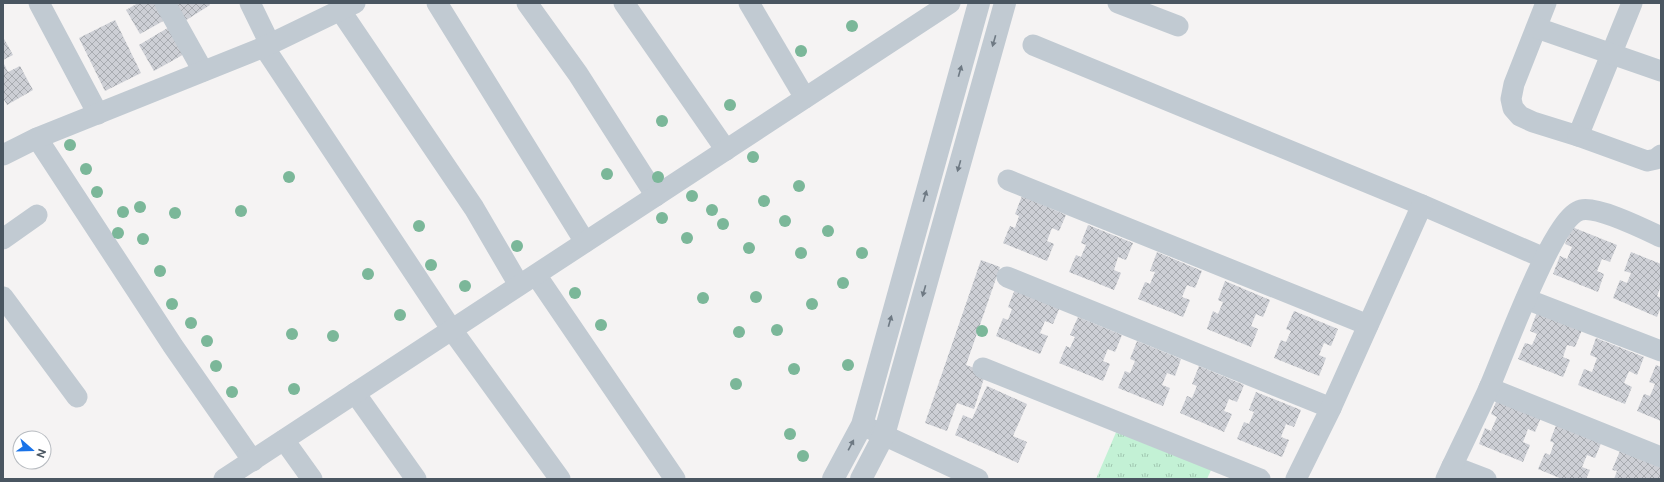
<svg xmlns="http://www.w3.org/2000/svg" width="1664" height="482" viewBox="0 0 1664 482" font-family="'Public Sans',sans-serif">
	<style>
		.grass { fill: url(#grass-tufts) }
		.building { fill: url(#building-cross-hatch) }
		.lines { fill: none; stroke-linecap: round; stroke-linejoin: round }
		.minor { stroke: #c1cad2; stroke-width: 21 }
		.tertiary { stroke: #c1cad2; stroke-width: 22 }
		.tree { fill: #7bb799 }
		.oneway { fill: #6e7983 }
	</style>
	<defs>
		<pattern id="grass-tufts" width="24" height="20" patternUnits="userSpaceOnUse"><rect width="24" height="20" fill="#c3f1d5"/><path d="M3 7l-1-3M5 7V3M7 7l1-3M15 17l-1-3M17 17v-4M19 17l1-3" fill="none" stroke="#a0c6b0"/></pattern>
		<pattern id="building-cross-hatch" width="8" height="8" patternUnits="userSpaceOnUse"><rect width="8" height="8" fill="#cdcfd5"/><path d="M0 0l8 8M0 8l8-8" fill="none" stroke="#a8abb0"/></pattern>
	</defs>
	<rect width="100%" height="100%" fill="#f5f3f3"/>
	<polygon class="grass" points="1117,430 1211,470 1207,479 1096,479"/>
	<g class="building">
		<polygon points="138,3 155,3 165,20 140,34 126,10"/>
		<polygon points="168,3 209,3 210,5 180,24"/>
		<polygon points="115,20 141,73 105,91 79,38"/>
		<polygon points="171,26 186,53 154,71 139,45"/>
		<polygon points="3,37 13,55 3,60"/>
		<polygon points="3,62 8,72 20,66 33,90 7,105 3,98"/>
		<polygon points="1022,196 1066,215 1059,231 1052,228 1047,241 1054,244 1047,261 1003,243 1010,226 1015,228 1019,216 1015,214"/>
		<polygon points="1088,225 1133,243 1126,260 1118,257 1114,270 1121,273 1114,290 1069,272 1076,255 1081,257 1086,245 1081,243"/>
		<polygon points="1572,227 1617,245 1610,262 1602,259 1597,271 1604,274 1598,292 1553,274 1560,256 1567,259 1572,247 1565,244"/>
		<polygon points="1157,252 1202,271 1195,288 1187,285 1182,297 1190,300 1183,317 1138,299 1145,282 1150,284 1155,272 1150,271"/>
		<polygon points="1631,252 1661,264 1661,286 1657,296 1661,298 1661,307 1657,317 1613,298 1620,280 1627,283 1631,273 1624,271"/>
		<polygon points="981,260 1000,267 966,365 986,372 974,409 957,403 947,431 925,423"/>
		<polygon points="1225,281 1270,300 1263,317 1256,314 1251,326 1258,329 1251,347 1207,329 1213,311 1218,314 1223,302 1218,300"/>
		<polygon points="1015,289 1060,307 1053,324 1045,321 1040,333 1048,336 1040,354 996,336 1003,318 1008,320 1012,309 1008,307"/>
		<polygon points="1294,311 1338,329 1331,346 1324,343 1319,355 1326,358 1319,376 1274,358 1281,340 1286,342 1291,331 1286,329"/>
		<polygon points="1537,312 1582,330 1575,347 1567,345 1563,357 1570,360 1563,377 1518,359 1525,343 1532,345 1537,334 1530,331"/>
		<polygon points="1078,317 1122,335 1115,352 1108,349 1103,361 1110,364 1103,381 1059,363 1066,346 1070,348 1075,337 1070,335"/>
		<polygon points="1596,338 1644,357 1637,375 1629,371 1624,383 1632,387 1625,404 1578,385 1584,369 1592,372 1597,358 1590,355"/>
		<polygon points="1137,341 1181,359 1175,376 1167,373 1162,385 1170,388 1163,406 1118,388 1125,371 1130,373 1135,361 1130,359"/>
		<polygon points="1656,365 1661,367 1661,421 1637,411 1644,394 1650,396 1655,384 1649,382"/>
		<polygon points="1199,366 1244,385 1237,402 1229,399 1224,411 1232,414 1224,432 1180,413 1187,396 1192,398 1197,386 1192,384"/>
		<polygon points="987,386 1027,404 1013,436 1027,442 1018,463 955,435 963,415 972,419"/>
		<polygon points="1256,392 1301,410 1294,427 1286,424 1281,437 1289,440 1282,457 1237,439 1244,422 1249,424 1254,412 1249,410"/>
		<polygon points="1498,397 1542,415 1535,432 1528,429 1523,442 1530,445 1523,462 1479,444 1485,428 1491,431 1497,417 1491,414"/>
		<polygon points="1557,423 1602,441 1595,458 1587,455 1582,467 1590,470 1586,479 1562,479 1538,469 1545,453 1550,455 1554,443 1550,441"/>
		<polygon points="1620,451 1661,468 1661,479 1614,479 1617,471 1612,470"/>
	</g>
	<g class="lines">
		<g class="minor">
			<polyline points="39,3 98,114"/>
			<polyline points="165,3 203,71"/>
			<polyline points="250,3 270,44"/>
			<polyline points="437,3 585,242"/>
			<polyline points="527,3 578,74 656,196"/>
			<polyline points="624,3 726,150"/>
			<polyline points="749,3 805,98"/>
			<polyline points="1118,3 1178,26"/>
			<polyline points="1546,3 1514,84 1511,99 1513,108 1520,116 1533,122 1578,136 1632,3"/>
			<polyline points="340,10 474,208 519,285"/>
			<polyline points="1537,28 1661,71"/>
			<polyline points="1033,45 1422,205 1544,258"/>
			<polyline points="264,47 452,330 560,479"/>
			<polyline points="1578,136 1647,161 1656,159 1661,155"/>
			<polyline points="37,138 173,346 253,461"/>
			<polyline points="3,155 37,138 264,47 355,3"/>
			<polyline points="1008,180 1368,325"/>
			<polyline points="3,239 37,215"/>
			<polyline points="536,275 675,479"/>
			<polyline points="1007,277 1331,408"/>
			<polyline points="3,297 77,397"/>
			<polyline points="1526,299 1661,351"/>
			<polyline points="983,368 1260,479"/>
			<polyline points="1489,388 1661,457"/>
			<polyline points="355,393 416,479"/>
			<polyline points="862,425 978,479"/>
			<polyline points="284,440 312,479"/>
			<polyline points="1452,466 1486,479"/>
			<polyline points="224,479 950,3"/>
			<polyline points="1296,479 1331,408 1422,205"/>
			<path d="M1446 479C1460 449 1475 419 1489 388 1502 359 1553 216 1581 210 1598 206 1644 229 1661 237"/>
		</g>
		<g class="tertiary">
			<polyline points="833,479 862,425 979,3"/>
			<polyline points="861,479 884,435 1005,3"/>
		</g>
	</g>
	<g class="tree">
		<circle cx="852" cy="26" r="6"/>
		<circle cx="801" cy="51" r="6"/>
		<circle cx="730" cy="105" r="6"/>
		<circle cx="662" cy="121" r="6"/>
		<circle cx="70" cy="145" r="6"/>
		<circle cx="753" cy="157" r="6"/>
		<circle cx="86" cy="169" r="6"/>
		<circle cx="607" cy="174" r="6"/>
		<circle cx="289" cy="177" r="6"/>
		<circle cx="658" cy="177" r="6"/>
		<circle cx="799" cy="186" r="6"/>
		<circle cx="97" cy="192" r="6"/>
		<circle cx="692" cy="196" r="6"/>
		<circle cx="764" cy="201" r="6"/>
		<circle cx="140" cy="207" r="6"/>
		<circle cx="712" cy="210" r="6"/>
		<circle cx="241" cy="211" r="6"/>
		<circle cx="123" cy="212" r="6"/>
		<circle cx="175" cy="213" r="6"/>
		<circle cx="662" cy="218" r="6"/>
		<circle cx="785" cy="221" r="6"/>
		<circle cx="723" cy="224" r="6"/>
		<circle cx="419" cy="226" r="6"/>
		<circle cx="828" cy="231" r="6"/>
		<circle cx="118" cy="233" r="6"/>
		<circle cx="687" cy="238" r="6"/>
		<circle cx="143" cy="239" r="6"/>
		<circle cx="517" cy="246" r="6"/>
		<circle cx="749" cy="248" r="6"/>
		<circle cx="801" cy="253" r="6"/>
		<circle cx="862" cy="253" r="6"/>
		<circle cx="431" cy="265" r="6"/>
		<circle cx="160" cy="271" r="6"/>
		<circle cx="368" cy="274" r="6"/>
		<circle cx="843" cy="283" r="6"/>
		<circle cx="465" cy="286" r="6"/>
		<circle cx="575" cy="293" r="6"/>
		<circle cx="756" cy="297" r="6"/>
		<circle cx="703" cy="298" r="6"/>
		<circle cx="172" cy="304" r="6"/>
		<circle cx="812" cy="304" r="6"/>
		<circle cx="400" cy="315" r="6"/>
		<circle cx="191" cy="323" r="6"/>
		<circle cx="601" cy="325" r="6"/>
		<circle cx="777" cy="330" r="6"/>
		<circle cx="982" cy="331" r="6"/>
		<circle cx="739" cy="332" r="6"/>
		<circle cx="292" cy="334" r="6"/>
		<circle cx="333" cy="336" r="6"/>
		<circle cx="207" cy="341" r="6"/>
		<circle cx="848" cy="365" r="6"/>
		<circle cx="216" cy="366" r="6"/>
		<circle cx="794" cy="369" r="6"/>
		<circle cx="736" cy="384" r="6"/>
		<circle cx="294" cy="389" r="6"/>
		<circle cx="232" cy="392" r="6"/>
		<circle cx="790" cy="434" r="6"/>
		<circle cx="803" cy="456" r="6"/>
	</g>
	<defs><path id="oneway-solid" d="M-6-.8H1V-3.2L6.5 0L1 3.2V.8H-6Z"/></defs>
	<g class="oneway">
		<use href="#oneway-solid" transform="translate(994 41) rotate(106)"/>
		<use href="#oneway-solid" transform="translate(960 71) rotate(-74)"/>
		<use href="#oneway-solid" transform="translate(959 166) rotate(106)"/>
		<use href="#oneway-solid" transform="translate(925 196) rotate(-74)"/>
		<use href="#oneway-solid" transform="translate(924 291) rotate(106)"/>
		<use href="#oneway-solid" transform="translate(890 321) rotate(-74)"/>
		<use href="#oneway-solid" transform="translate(851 445) rotate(-62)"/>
	</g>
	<rect width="1664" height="482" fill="none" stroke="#4a5661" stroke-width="8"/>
	<g transform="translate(32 450) rotate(110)"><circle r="19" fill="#ffffff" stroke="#b7bbc0"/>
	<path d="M0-3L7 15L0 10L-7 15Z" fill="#1a73e8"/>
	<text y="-6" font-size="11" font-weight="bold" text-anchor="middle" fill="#4a5661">N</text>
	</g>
</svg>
